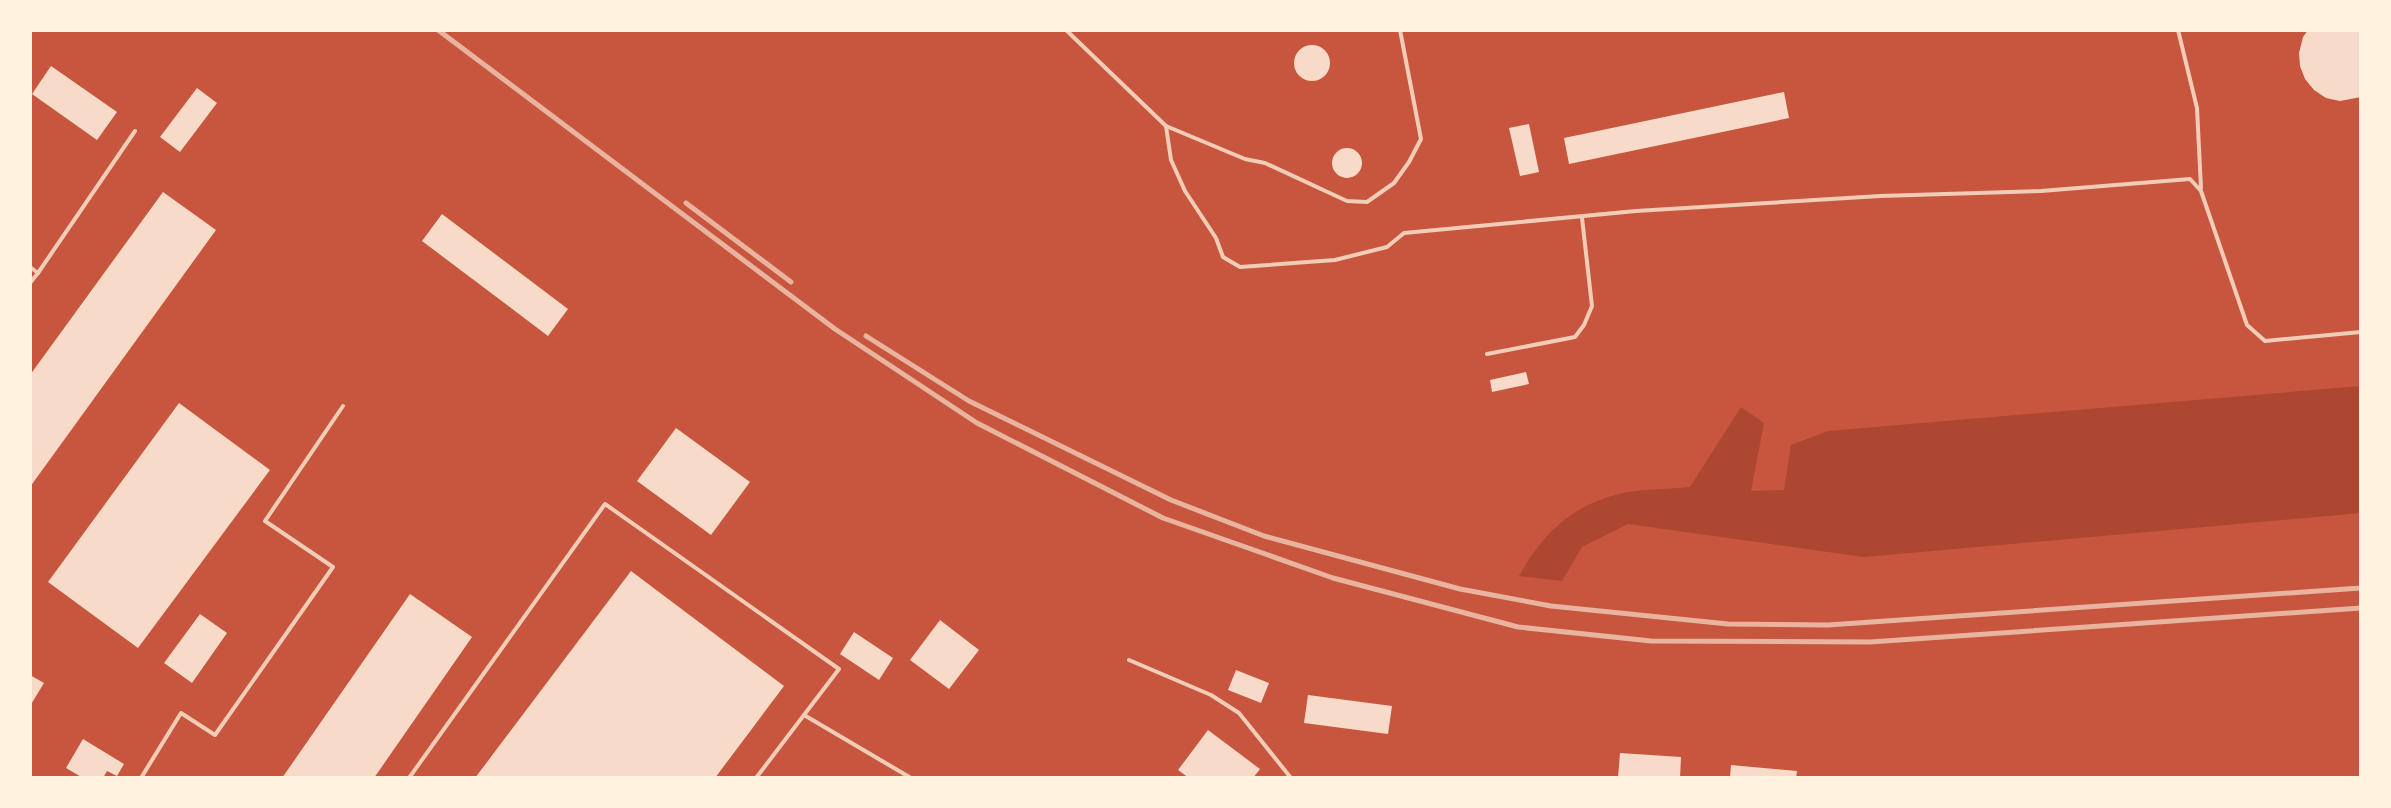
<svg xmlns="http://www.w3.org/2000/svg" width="2391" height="808" viewBox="0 0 2391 808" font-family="'Work Sans',sans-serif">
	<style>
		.green { fill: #ae4732 }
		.building { fill: #f7dbc8 }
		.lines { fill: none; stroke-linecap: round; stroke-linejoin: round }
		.service { stroke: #f1ccb7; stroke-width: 4 }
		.rail { stroke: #e9b49f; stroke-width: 5 }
	</style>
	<rect width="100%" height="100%" fill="#c8553d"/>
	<path class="green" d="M2361 386V513L1864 557 1628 524 1582 547 1562 581 1519 576C1545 530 1574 503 1628 492 1648 489 1670 489 1690 487L1741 407 1764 423 1751 491 1784 490 1791 445 1828 431Z"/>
	<g class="building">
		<polygon points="2308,30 2361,30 2361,97 2340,101 2326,98 2314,90 2305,79 2300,66 2299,53 2303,37"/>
		<circle cx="1312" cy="63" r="18"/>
		<polygon points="51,66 117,112 97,140 32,94"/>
		<polygon points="197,88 217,103 180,152 160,137"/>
		<polygon points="1784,92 1789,118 1569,164 1564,138"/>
		<polygon points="1529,124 1539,172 1520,176 1509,128"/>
		<circle cx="1347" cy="163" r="15"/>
		<polygon points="163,192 216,230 30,487 30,375"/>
		<polygon points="442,214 568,309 548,336 422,241"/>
		<polygon points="1526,372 1529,384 1492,392 1490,380"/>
		<polygon points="179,403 270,470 138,648 48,582"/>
		<polygon points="676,428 750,482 711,535 637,481"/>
		<polygon points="631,571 784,686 715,778 475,778"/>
		<polygon points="410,594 472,637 374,778 282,778"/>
		<polygon points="200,614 227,633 192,683 164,663"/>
		<polygon points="940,620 979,650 949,689 910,660"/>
		<polygon points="854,632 893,658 879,680 840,654"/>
		<polygon points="1236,670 1269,683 1261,703 1228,690"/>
		<polygon points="30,675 44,683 30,706"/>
		<polygon points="1308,695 1392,706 1388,734 1304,723"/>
		<polygon points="1208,730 1260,769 1253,778 1189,778 1178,770"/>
		<polygon points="83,739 124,764 117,776 107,771 103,778 83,778 66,768"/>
		<polygon points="1620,753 1681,757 1680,778 1618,778"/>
		<polygon points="1731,765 1797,771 1796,778 1730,778"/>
	</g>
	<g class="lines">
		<g class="service">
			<polyline points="1066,30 1166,126 1171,160 1185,191 1216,238 1223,257 1240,267 1335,260 1387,247 1404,233 1636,211 1880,196 2041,191 2190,179 2201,191 2247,325 2265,341 2361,332"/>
			<polyline points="2178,30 2197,108 2201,188"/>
			<polyline points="1166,126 1245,159 1265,163 1347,201 1367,202 1394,183 1409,162 1421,139 1400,30"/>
			<polyline points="30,267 38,273 135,131"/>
			<polyline points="30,283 38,273"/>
			<polyline points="1487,354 1575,337 1584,325 1592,306 1582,218"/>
			<polyline points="1129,660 1211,695 1239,713 1291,778"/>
			<polyline points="804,715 911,778"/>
			<polyline points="141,778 181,713 215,735 333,567 265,521 343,406"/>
			<polyline points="409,778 605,504 839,669 756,778"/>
		</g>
		<g class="rail">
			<polyline points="438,30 835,329 977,423 1163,518 1333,578 1518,627 1651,641 1870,642 2361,608"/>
			<polyline points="686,203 791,282"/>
			<polyline points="866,336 969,401 1171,500 1264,536 1460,589 1551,606 1728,624 1828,625 2361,588"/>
		</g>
	</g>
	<rect width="2391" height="808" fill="none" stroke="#fff3e0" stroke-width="64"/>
</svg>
